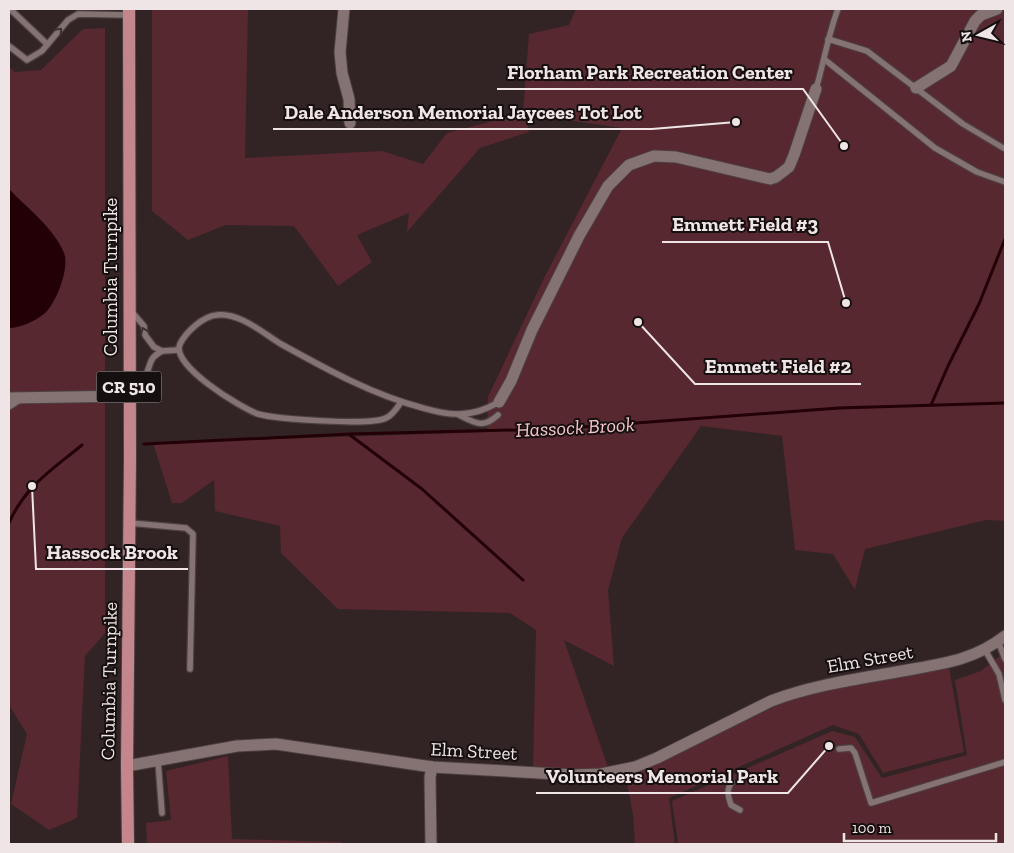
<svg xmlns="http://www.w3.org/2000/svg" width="1014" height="853" viewBox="0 0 1014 853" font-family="'Zilla Slab',serif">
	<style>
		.green { fill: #57282f }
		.water { fill: #230006 }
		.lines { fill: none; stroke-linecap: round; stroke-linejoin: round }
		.stream { stroke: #230006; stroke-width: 3 }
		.lane-casing { stroke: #4d4042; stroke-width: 8 }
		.street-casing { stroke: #4d4042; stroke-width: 13 }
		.primary-casing { stroke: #4d4042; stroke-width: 14 }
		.lane { stroke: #857374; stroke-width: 5.5 }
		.street { stroke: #857374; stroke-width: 11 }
		.primary { stroke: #c4868d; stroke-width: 12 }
		.oneway { stroke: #3c3232 }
		.labels { text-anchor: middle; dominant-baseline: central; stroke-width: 4; stroke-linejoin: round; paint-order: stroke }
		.shield { fill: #150f0f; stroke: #aea5a6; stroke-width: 1 }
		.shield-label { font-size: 18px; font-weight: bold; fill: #f0e5e6 }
		.street-label { font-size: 19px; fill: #f0e5e6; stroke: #150f0f }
		.water-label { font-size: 20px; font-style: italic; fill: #f5c4c9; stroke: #150f0f }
		.leader { fill: none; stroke: #f0e5e6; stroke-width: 2 }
		.callout-dot { fill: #f0e5e6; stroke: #150f0f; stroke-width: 2 }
		.callout-label { font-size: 20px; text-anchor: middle; font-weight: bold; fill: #f0e5e6; stroke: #150f0f; stroke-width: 4; stroke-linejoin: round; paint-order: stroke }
	</style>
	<rect width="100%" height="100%" fill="#322325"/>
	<g class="green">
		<polygon points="152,9 248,9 245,158 382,151 423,164 447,133 523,113 529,34 569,25 576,9 1005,9 1005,521 986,520 865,549 855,590 833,554 795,550 782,436 701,426 622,538 608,590 614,666 564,640 609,770 533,770 536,630 510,613 338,609 281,553 280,526 215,511 214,480 182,503 172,503 153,443 487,432 488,397 543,280 622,128 525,114 529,132 480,148 407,232 409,213 357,235 372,262 338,286 294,226 226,225 188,240 152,211"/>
		<polygon points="105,28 105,633 85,656 77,818 49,830 11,804 27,734 9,705 9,67 15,72 41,70 83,29"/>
		<polygon points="1005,652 1005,844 678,844 672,801 832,731 855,737 882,778 967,755 955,680 981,671"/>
		<polygon points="948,662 964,752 883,773 859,734 833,725 669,798 675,844 635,844 633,814 626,778 821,684"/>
		<polygon points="228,756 232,839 342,842 342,844 147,844 146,823 171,820 166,771"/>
	</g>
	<path class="water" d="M9 189C27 208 54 228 64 253 70 268 56 304 44 314 35 321 20 328 9 328Z"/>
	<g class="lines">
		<g class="stream">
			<polyline points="931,405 948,366 979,304 1005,239"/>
			<polyline points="350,435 422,489 523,580"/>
			<polyline points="144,444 350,434 555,429 839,408 1005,403"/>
			<path d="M9 523C25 486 52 470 82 445"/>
		</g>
		<defs>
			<g id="lane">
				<polyline points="10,9 47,44"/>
				<polyline points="828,39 867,51 963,124 1005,149"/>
				<polyline points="9,46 27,60 42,51 68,20 78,14 129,15"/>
				<polyline points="824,59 935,148 977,172 1005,182"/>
				<path d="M816 89C824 62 828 35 838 9"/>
				<polyline points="132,312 144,326 145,335 154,347 162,351 178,350"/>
				<path d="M132 392C137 387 143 381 146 375 152 362 148 359 162 351"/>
				<path d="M401 402C397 408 393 415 386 418 371 426 276 419 258 414 241 408 170 365 180 344 186 332 203 316 217 315 239 312 263 333 281 344 326 369 373 395 423 408 434 411 448 415 460 414 474 414 487 409 499 402"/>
				<polyline points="9,407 20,400"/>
				<path d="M459 415C475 423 483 429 498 415"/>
				<polyline points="130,523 186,528 193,534 190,669"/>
				<polyline points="998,641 1005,659"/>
				<polyline points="985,650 999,674 1005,700"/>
				<polyline points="839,749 851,748 855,753 871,803 1005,762"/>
				<polyline points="158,761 162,813"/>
				<path d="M732 782C726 789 728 796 731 805L740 810"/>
			</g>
			<g id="street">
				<polyline points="344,9 340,52 342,73 349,99 350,123"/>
				<polyline points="916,88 951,66 975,21 981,15 997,9"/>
				<polyline points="9,398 130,396"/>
				<polyline points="499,402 511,381 532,330 579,236 608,186 629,165 654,156 676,157 770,179 776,177 789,167 794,155 816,89"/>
				<path d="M127 766 237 746 276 744 432 767 575 775 601 774 635 767 657 758 771 701C813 685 858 679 902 671 940 664 973 661 1005 636"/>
				<polyline points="431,844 430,777 432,767"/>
			</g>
			<polyline id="primary" points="128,844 127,766 130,459 129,9"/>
		</defs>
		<use href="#lane" class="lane-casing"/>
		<use href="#street" class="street-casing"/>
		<use href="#primary" class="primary-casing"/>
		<use href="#lane" class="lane"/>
		<use href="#street" class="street"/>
		<use href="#primary" class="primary"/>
	</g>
	<defs><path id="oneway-chevron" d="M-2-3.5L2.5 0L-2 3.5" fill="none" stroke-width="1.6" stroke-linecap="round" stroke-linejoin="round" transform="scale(1.25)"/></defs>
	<g class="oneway">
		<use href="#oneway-chevron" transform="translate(59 31) rotate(-49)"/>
		<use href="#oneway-chevron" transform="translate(144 331) rotate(-110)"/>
	</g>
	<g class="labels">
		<rect class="shield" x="96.5" y="371.5" width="65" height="31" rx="4"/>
		<g class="shield-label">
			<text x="129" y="387">CR 510</text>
		</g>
		<g class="street-label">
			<text transform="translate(110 277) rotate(-90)">Columbia Turnpike</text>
			<text transform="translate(870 659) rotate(-10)">Elm Street</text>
			<text transform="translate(109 681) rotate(-89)">Columbia Turnpike</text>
			<text transform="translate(474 751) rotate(3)">Elm Street</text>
		</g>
		<g class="water-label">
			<text transform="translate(575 427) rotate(-3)">Hassock Brook</text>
		</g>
	</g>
	<path class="leader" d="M844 146L803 89H497M736 122L652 129H273M846 303L828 242H662M638 322L695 384H861M32 486L36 569H188M829 746L788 793H536"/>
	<g class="callout-dot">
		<circle cx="844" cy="146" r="5"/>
		<circle cx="736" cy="122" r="5"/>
		<circle cx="846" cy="303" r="5"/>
		<circle cx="638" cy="322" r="5"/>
		<circle cx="32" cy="486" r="5"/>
		<circle cx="829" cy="746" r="5"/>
	</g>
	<g class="callout-label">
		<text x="650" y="79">Florham Park Recreation Center</text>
		<text x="463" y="119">Dale Anderson Memorial Jaycees Tot Lot</text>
		<text x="745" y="231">Emmett Field #3</text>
		<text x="778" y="373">Emmett Field #2</text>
		<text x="112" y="559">Hassock Brook</text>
		<text x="662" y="783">Volunteers Memorial Park</text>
	</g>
	<rect width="1014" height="853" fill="none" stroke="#f0e5e6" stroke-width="20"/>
	<g transform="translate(979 35) rotate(262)" stroke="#150f0f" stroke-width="4" paint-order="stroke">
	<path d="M0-4L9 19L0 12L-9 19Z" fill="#f0e5e6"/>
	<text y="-8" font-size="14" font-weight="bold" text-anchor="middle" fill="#f0e5e6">N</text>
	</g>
	<path d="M844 833v8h152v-8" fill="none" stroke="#f0e5e6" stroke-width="2.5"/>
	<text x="852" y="833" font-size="15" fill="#f0e5e6" stroke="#150f0f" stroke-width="4" paint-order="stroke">100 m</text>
</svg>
